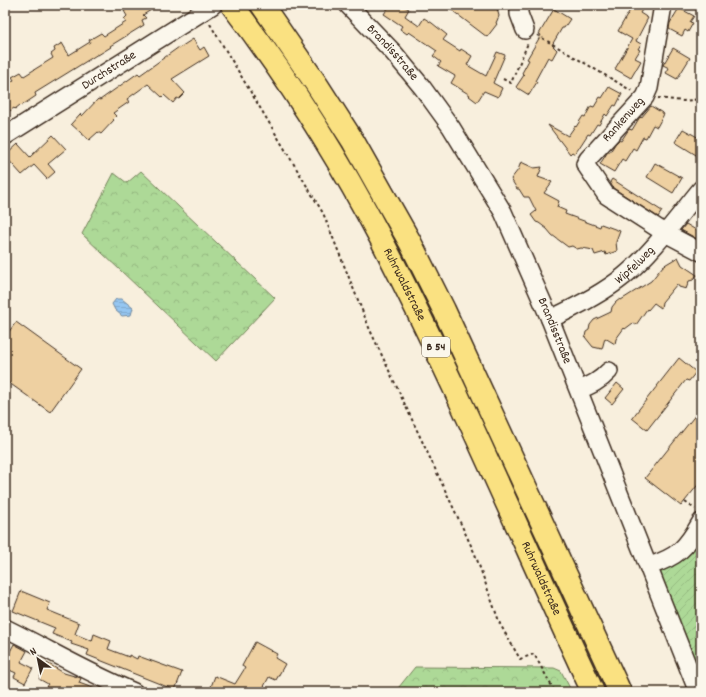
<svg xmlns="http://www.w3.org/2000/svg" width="706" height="697" viewBox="0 0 706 697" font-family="Dekko,sans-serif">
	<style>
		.forest { fill: url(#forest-crowns); stroke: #74825a }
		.garden { fill: url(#garden-furrows); stroke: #74825a }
		.water { fill: url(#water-rules); stroke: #71889d }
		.building { fill: #eed0a1; stroke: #3b2a1e }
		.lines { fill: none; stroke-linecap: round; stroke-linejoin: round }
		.minor-casing { stroke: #3b2a1e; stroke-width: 20 }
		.highway-casing { stroke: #3b2a1e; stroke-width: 25 }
		.path { stroke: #3b2a1e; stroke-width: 2; stroke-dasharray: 3 3; stroke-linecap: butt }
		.minor { stroke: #fbf7ec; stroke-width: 17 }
		.highway { stroke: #fae181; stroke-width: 22 }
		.labels { text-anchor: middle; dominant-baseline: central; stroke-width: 3.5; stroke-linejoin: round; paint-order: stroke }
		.shield { fill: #fbf7ec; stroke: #75685c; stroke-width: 1 }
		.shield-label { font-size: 12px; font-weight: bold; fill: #3b2a1e }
		.street-label { font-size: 13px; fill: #3b2a1e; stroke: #fbf7ec }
	</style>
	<defs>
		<pattern id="forest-crowns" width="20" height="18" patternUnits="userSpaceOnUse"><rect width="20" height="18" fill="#add997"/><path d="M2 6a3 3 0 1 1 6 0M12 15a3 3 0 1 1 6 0" fill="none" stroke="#96ba82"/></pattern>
		<pattern id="garden-furrows" width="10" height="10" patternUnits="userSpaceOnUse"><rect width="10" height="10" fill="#add997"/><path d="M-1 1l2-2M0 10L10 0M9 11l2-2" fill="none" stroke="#96ba82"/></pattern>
		<pattern id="water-rules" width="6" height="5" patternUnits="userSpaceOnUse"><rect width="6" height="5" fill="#95c6f1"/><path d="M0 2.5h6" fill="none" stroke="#81aace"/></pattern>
	</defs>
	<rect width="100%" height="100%" fill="#f8efdd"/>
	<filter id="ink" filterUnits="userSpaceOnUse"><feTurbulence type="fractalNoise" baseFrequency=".025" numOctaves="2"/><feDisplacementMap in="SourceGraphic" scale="8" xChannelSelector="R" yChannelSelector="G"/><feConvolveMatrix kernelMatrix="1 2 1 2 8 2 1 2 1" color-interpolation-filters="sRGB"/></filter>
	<g filter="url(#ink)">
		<g class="forest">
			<polygon points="141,171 275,298 216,361 82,234 114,173 127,183"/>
			<polygon points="415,667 554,668 561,671 572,692 395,692"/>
		</g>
		<polygon class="garden" points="701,522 701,692 649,566"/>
		<polygon class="water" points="116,299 122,299 133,308 131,315 122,316 115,310 112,304"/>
		<g class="building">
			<polygon points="134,5 159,5 143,15 146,18 142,20 144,25 110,46 111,47 98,55 98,54 35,93 36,96 21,106 20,105 15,109 14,108 5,114 5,86 14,80 12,77 21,72 24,76 53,58 51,54 55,51 54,48 62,43 69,55 90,42 89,40 101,33 104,36 126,22 124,19 127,16 124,11"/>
			<polygon points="390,5 401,5 409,9 405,16 419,26 424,18 432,23 447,35 443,40 460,51 461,49 472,56 467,65 486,76 497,52 505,55 493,83 502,88 498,97 484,91 477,102 469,96 470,95 451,83 455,76 438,66 441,62 433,56 437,51 409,32 407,34 400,29 402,26 384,14"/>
			<polygon points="445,5 496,5 499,16 496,23 497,24 487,37"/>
			<polygon points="633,5 645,5 640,13 648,18 636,41 641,44 638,49 640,50 635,58 641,61 631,78 615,69 632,39 618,31"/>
			<polygon points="679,8 694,16 690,22 693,23 688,32 685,30 682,36 669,29 670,23"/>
			<polygon points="554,9 570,19 564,28 562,28 552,45 557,50 552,59 548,57 535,81 537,82 529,95 516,87 524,75 522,73 529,60 527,59 541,35 539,34"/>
			<polygon points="193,39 200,50 204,47 209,56 172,79 185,93 179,99 177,98 173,103 164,95 162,97 148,84 127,99 129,102 113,113 116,116 113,119 114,120 101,134 98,132 89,140 71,124 80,114 82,116 98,99 100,100 138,73 140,75 179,47 179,48"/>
			<polygon points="673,48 690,58 677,79 666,73 669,68 663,65"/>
			<polygon points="609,87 622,94 616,106 614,105 607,116 605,114 599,125 597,124 590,135 588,134 575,154 572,152 570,154 548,125 568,136 575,126 576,127 583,116 585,117 591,106 594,107 600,97 602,98"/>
			<polygon points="651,106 664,114 657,127 653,125 646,138 643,137 636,150 633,148 625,161 622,159 614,172 600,164 607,153 608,152 610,152 615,144 619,140 621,141 629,129 632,130 638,120 640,117 641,118"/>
			<polygon points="683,129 701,139 701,158 675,142"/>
			<polygon points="53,135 66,149 48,164 55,172 47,179 34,165 22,175 5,156 18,144 30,157"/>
			<polygon points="521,162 534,168 542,167 538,177 552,182 544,193 559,201 557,207 566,211 565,214 600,227 601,224 620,231 616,242 617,251 606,255 605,252 595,255 593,250 588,249 581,248 577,249 572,246 568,247 552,235 547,229 539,223 536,222 531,215 536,211 529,197 524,197 519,189 517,189 511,179 518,170"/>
			<polygon points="655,163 682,178 673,193 647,177"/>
			<polygon points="612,179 662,211 658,217 613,188 610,182"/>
			<polygon points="686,224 701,233 701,241 681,230"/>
			<polygon points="678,257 682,265 697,275 693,280 689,281 686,289 679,287 677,284 662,302 661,308 654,303 648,310 647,309 636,325 633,323 625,329 624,328 616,339 615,344 605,338 602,349 593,347 585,337 586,332 589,330 590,325 594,320 611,312 612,307 616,302 620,299 621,300 651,281 663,266"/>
			<polygon points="16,322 81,369 50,412 5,380 5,337"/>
			<polygon points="679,358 696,372 689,381 686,380 647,430 632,418"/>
			<polygon points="617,383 624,389 612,404 605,398"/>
			<polygon points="701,408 701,481 681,506 645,478"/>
			<polygon points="21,591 50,603 47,610 79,623 75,634 92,641 94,634 111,641 108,649 129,657 129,655 137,659 138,656 182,672 175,690 87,655 89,650 71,644 72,642 52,634 55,628 13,611"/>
			<polygon points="255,642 277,654 275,658 285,664 276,680 269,677 261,692 209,692 215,676 235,684 245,668 242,666"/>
			<polygon points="14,644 27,651 21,662 33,668 25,683 14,677 16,673 5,668 5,661"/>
			<polygon points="47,663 64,673 81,678 79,683 101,691 101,692 52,692 45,688 48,684 39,679"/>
		</g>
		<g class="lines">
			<defs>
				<g id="minor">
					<path id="s1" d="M348 5 393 52 422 87 451 127 503 212 550 319 698 692"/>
					<polyline points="519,5 519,14 525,30"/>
					<polyline points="663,5 649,88 645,97 588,159 585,164 606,195 665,233 701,252"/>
					<path id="s2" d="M5 136 213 5"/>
					<path id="s3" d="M550 319C576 307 602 294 624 276 652 253 678 217 701 189"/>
					<path d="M579 390C591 385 600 381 609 371"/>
					<path d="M649 566C678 557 686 548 701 522"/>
					<path d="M5 628C48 649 90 674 134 692"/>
				</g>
				<g id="highway">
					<path id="s4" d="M232 5C288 78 338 157 381 239 458 387 522 541 593 692"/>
					<polyline points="262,5 317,85 353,141 410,242 444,310 620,692"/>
				</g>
			</defs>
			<use href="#minor" class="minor-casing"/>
			<use href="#highway" class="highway-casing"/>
			<g class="path">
				<polyline points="210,24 323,213 370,330 475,554 500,624 520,659 534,654 555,692"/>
				<polyline points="537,35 632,91"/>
				<polyline points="503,79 511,83 528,43"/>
				<polyline points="658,98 683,101 701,99"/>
				<polyline points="685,502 695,509"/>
			</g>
			<use href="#minor" class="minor"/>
			<use href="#highway" class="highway"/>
		</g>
	</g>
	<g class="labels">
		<rect class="shield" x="422" y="337" width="28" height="20" rx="3"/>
		<g class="shield-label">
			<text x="436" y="347">B 54</text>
		</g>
		<g class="street-label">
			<text stroke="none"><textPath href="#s1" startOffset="65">Brandisstraße</textPath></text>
			<text stroke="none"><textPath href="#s2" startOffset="123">Durchstraße</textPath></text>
			<text transform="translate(624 120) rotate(-48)">Rankenweg</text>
			<text stroke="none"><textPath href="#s3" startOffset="101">Wipfelweg</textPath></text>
			<text stroke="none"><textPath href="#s4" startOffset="329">Ruhrwaldstraße</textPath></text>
			<text stroke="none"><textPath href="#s1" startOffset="389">Brandisstraße</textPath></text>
			<text stroke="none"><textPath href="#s4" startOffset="653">Ruhrwaldstraße</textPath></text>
		</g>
	</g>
	<rect width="706" height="697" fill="none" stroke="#fbf7ec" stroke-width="20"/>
	<rect x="10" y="10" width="686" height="677" fill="none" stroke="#3b2a1e" stroke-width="1.5" filter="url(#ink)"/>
	<g transform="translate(38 659) rotate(327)" stroke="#fbf7ec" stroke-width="3" paint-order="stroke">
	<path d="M0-3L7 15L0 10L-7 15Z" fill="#3b2a1e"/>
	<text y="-6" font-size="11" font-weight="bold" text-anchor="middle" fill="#3b2a1e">N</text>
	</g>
</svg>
